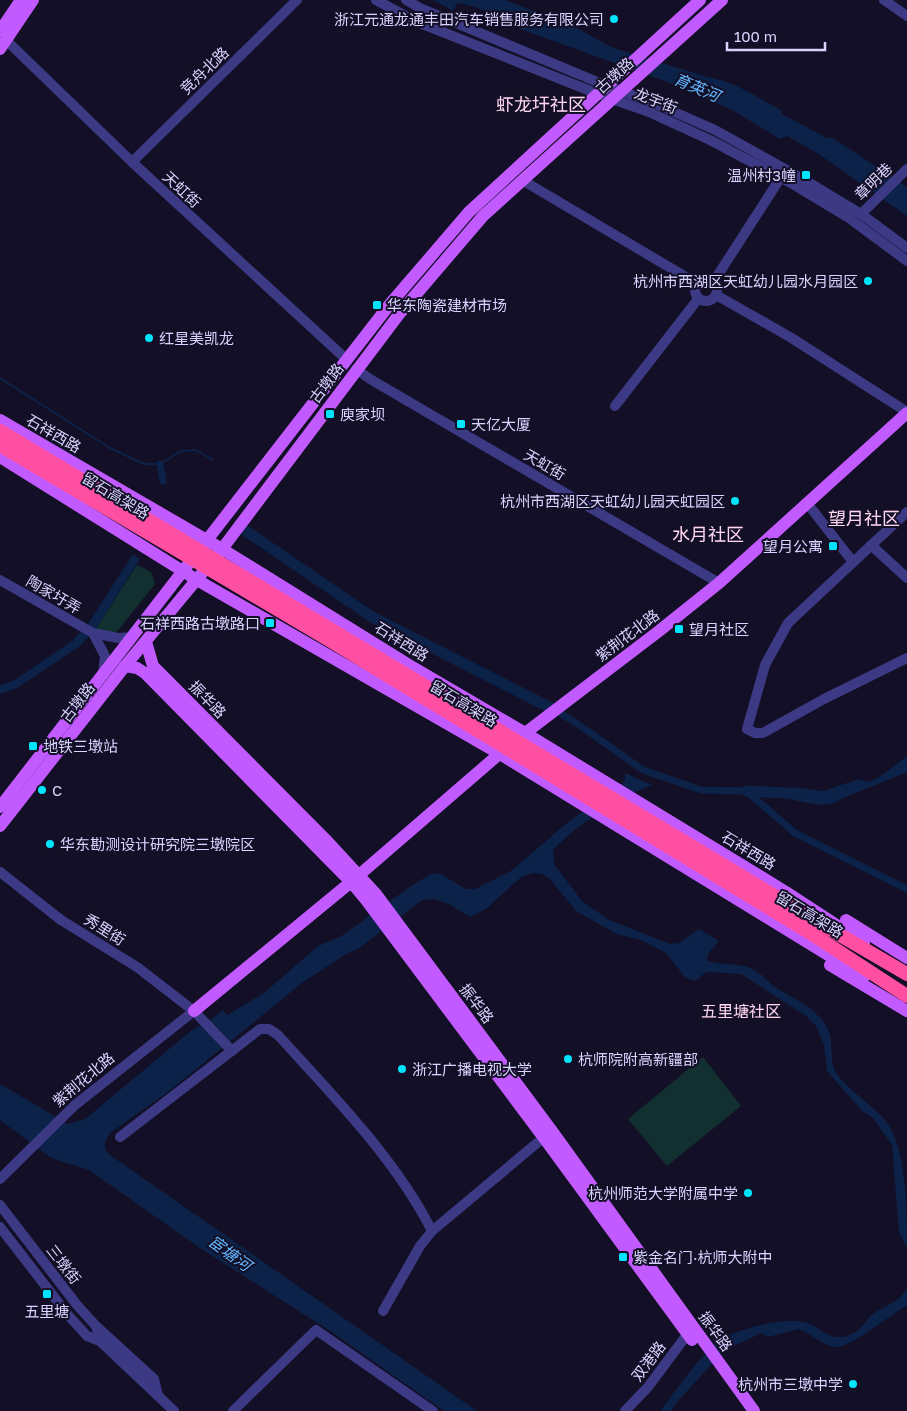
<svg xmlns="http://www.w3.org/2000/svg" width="907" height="1411" viewBox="0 0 907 1411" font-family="'Golos Text','Noto Sans SC',sans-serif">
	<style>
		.green { fill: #12302f }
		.water { fill: #0c2248 }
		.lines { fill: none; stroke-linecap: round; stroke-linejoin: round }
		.stream { stroke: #0c2248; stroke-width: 2 }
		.canal { stroke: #0c2248; stroke-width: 7 }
		.river { stroke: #0c2248; stroke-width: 11 }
		.minor { stroke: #3d3a85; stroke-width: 10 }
		.major { stroke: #c25bff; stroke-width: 12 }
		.highway { stroke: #ff4fa3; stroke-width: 14 }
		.highway-bridge { stroke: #ff4fa3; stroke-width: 14 }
		.poi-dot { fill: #00e5ff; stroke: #130f26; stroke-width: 2 }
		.labels { text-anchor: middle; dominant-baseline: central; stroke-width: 4; stroke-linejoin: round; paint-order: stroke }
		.poi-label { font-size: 15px; fill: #d9d4ff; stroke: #130f26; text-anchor: start }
		.street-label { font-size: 15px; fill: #d9d4ff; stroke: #130f26 }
		.water-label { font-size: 16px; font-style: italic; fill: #62b6ff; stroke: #130f26 }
		.neighbourhood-label { font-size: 16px; fill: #ffd6f0; stroke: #130f26 }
		.quarter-label { font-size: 18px; fill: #ffd6f0; stroke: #130f26 }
	</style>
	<rect width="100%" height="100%" fill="#130f26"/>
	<g class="green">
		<polygon points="137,565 151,572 155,584 115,634 95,630"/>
		<polygon points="703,1057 741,1106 667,1166 628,1119"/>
	</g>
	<g class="water">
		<path d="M433 0H505L577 28 611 47 707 77C735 81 758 98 782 111V114L827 138H833L907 187V216L817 153 787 136 780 139 732 110 673 84 500 22C493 11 470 5 457 3L453 11Z"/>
		<polygon points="133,554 140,559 95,630 80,646 17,688 0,694 0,685 13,681 72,641 88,624"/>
		<path d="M907 756V772L841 799C826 810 806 802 789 799L791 787 823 791 859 779 867 782 878 778Z"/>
		<path d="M625 773 652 785C617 799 579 823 553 850L554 864 582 901 609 920 670 944 679 943 699 929 719 941 708 954 707 960C721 967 738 961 754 970 763 974 769 984 778 989 797 1001 820 1009 829 1032 833 1044 830 1058 834 1069 841 1085 874 1106 885 1120 907 1146 907 1214 907 1248L899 1232 892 1145 873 1118 862 1111 827 1071 824 1045 816 1026 806 1016 741 974 709 972 705 973 697 980H691L684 976 666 953 641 940 617 934 576 911 550 879 542 874 533 873 521 877 486 909 470 917 449 904 434 899 422 900 361 947 343 956 302 983 168 1092 110 1133 105 1141V1149L110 1155 477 1411H444L330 1331 200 1248 89 1170 51 1158 0 1120V1084L68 1124 85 1119 192 1030 211 1020 223 1010 227 1015 264 993 318 946 340 937 411 886 431 874 439 873 466 889H475L511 871 568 822 622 784 625 779Z"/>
		<path d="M907 1289V1305C892 1314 848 1350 834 1347 821 1344 811 1334 799 1329L768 1337 762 1333 725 1350 676 1403 671 1411H660C678 1389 706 1344 732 1334 753 1326 784 1317 807 1323 822 1327 829 1344 852 1334 861 1330 866 1319 874 1313 886 1305 899 1302 907 1289Z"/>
	</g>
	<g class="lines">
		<polyline class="stream" points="0,378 110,448 144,464 160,464 181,451 196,450 213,460"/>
		<g class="canal">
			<polyline points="160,464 163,481"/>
			<polyline points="560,713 579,725 643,770 701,790 746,791 795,833 907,889"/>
		</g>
		<g class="river">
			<polyline points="246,531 372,617 549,707"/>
			<polyline points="746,791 804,794"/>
		</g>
		<g class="minor">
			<polyline points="376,0 415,21 598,94 649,112 710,140 791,183 849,218 907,261"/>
			<polyline points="406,0 420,8 607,86 654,103 715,130 803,179 861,214 907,248"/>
			<polyline points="884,0 907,16"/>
			<polyline points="0,38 6,40 132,162 347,360"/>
			<polyline points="132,162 297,0"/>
			<polyline points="522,180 696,283"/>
			<polyline points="861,214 907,169"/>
			<circle cx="706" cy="290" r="11"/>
			<polyline points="714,281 781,177"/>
			<polyline points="716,295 790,337 907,412"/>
			<polyline points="356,369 370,379 719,583"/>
			<polyline points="615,406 698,299"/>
			<polyline points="807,503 853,562"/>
			<polyline points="907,512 788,623 765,665 747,729 755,733 763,733 824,699 907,658"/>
			<polyline points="871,545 907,578"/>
			<polyline points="0,580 93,633 118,638 132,637"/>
			<polyline points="93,633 105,656 103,674"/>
			<polyline points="0,872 61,920 137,967 194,1011 232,1051"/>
			<path d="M120 1137 260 1029H269L278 1035C333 1096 395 1158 432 1231"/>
			<polyline points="0,1179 75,1105 194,1011"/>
			<polyline points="0,1205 77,1305 96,1326 100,1341"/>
			<polyline points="0,1227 68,1315 87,1336 100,1341 174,1411"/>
			<polyline points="383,1311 420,1246 432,1231 549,1133"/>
			<polyline points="96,1326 154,1379 158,1396"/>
			<polyline points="233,1411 316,1330 433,1411"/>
			<polyline points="625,1411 648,1387 692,1328"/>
		</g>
		<g class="major">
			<polyline points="0,31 21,0"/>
			<polyline points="0,49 33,0"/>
			<polyline points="0,420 222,549 414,668 525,733 786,892 864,943"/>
			<polyline points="0,457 197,580 500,754 841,963 866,975"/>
			<polyline points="146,642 153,666 328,842 376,894 552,1131 754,1411"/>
			<polyline points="125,666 137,668 145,673 351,882 366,900 544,1138 692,1340"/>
			<polyline points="520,737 659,631 719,583 907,413"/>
			<polyline points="0,807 390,304 469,212 700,0"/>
			<polyline points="0,826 125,666 222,549 400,313 483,216 722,0"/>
			<polyline points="846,920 907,958"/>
			<polyline points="830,965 907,1011"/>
			<polyline points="194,1011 351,882 505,749"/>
		</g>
		<g class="highway">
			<polyline points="816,921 907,974"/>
			<polyline points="812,934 907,996"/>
		</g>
		<g class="highway-bridge">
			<polyline points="0,431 816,921"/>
			<polyline points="0,445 331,641 812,934"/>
		</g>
	</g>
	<g class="poi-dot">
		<circle cx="614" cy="19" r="5"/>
		<rect x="801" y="170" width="10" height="10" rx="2.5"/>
		<circle cx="868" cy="281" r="5"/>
		<rect x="372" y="300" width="10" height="10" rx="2.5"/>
		<circle cx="149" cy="338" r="5"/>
		<rect x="325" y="409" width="10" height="10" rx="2.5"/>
		<rect x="456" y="419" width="10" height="10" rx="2.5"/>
		<circle cx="735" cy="501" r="5"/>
		<rect x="828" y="541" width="10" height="10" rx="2.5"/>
		<rect x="265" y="618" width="10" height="10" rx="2.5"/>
		<rect x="674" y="624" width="10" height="10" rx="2.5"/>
		<rect x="28" y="741" width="10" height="10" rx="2.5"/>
		<circle cx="42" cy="790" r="5"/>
		<circle cx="50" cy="844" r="5"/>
		<circle cx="568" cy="1059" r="5"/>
		<circle cx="402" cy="1069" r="5"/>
		<circle cx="748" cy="1193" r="5"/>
		<rect x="618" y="1252" width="10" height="10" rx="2.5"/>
		<rect x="42" y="1289" width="10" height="10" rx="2.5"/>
		<circle cx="853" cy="1384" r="5"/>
	</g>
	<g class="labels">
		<g class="poi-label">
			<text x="604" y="19" text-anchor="end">浙江元通龙通丰田汽车销售服务有限公司</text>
			<text x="796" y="175" text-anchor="end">温州村3幢</text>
			<text x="858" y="281" text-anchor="end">杭州市西湖区天虹幼儿园水月园区</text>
			<text x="387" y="305">华东陶瓷建材市场</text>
			<text x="159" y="338">红星美凯龙</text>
			<text x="340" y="414">庾家坝</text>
			<text x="471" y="424">天亿大厦</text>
			<text x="725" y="501" text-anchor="end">杭州市西湖区天虹幼儿园天虹园区</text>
			<text x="823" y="546" text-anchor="end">望月公寓</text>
			<text x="260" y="623" text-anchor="end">石祥西路古墩路口</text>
			<text x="689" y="629">望月社区</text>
			<text x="43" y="746">地铁三墩站</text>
			<text x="52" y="790">C</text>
			<text x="60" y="844">华东勘测设计研究院三墩院区</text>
			<text x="578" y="1059">杭师院附高新疆部</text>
			<text x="412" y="1069">浙江广播电视大学</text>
			<text x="738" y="1193" text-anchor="end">杭州师范大学附属中学</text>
			<text x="633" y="1257">紫金名门·杭师大附中</text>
			<text x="47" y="1311" text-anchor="middle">五里塘</text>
			<text x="843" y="1384" text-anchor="end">杭州市三墩中学</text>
		</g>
		<g class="street-label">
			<text transform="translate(204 70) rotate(-44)">竞舟北路</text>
			<text transform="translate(614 75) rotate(-42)">古墩路</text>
			<text transform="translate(656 100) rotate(22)">龙宇街</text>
			<text transform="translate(873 181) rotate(-44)">章明巷</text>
			<text transform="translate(182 189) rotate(43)">天虹街</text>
			<text transform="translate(326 383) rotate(-53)">古墩路</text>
			<text transform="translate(54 433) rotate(30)">石祥西路</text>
			<text transform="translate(545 464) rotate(30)">天虹街</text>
			<text transform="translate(116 495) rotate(31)">留石高架路</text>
			<text transform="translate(54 594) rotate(30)">陶家圩弄</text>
			<text transform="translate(627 635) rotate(-37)">紫荆花北路</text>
			<text transform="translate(402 641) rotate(32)">石祥西路</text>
			<text transform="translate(208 699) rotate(46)">振华路</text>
			<text transform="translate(77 702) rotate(-52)">古墩路</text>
			<text transform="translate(464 703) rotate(31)">留石高架路</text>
			<text transform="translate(749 850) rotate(31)">石祥西路</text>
			<text transform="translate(810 914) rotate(31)">留石高架路</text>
			<text transform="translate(105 929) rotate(32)">秀里街</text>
			<text transform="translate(477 1003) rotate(53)">振华路</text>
			<text transform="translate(83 1079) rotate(-40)">紫荆花北路</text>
			<text transform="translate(64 1264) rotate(52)">三墩街</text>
			<text transform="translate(716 1331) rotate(54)">振华路</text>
			<text transform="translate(648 1361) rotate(-53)">双港路</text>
		</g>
		<g class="water-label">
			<text transform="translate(697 87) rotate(23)">育英河</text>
			<text transform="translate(230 1253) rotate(36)">宦塘河</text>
		</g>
		<g class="neighbourhood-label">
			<text x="741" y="1011">五里塘社区</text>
		</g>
		<g class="quarter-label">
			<text x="541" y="104">虾龙圩社区</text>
			<text x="864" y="518">望月社区</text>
			<text x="708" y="534">水月社区</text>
		</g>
	</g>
	<path d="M727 42v8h98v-8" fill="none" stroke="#d9d4ff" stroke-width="2.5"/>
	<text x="734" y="42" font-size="15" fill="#d9d4ff" stroke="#130f26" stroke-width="4" paint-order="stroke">100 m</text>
</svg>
